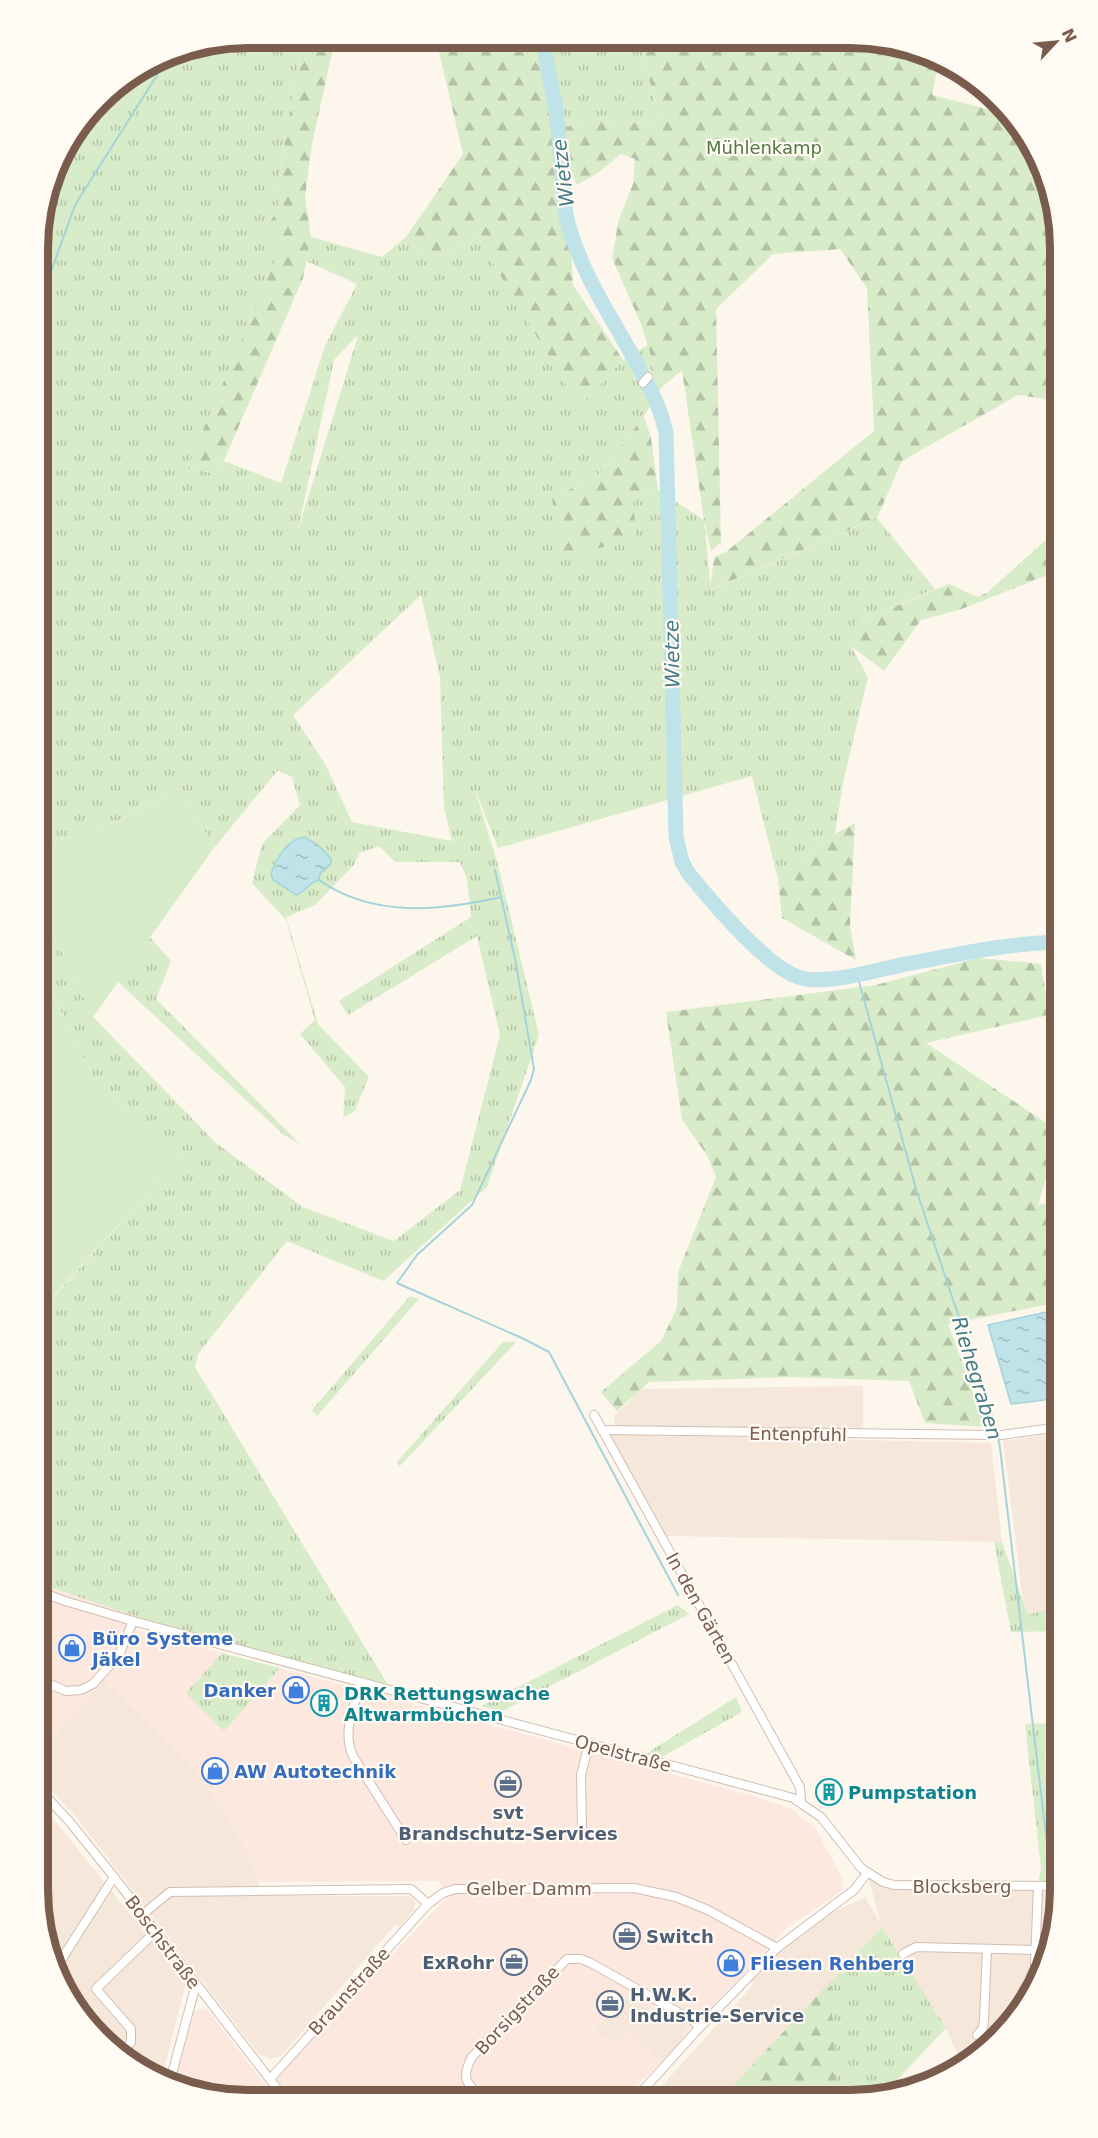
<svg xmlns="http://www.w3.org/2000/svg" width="1098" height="2138" viewBox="0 0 1098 2138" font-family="'DejaVu Sans',sans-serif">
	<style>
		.residential { fill: #f5e8da }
		.commercial { fill: #fde8e0 }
		.grass { fill: url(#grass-tufts); fill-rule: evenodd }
		.forest { fill: url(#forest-firs) }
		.garden { fill: #d8ecc9 }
		.water { fill: url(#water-ripples); stroke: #a5d3da; stroke-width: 1.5 }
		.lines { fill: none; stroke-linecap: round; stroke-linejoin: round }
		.stream { stroke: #a5d3da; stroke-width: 2 }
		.river { stroke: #bfe3e8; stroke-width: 15 }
		.minor-casing { stroke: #d1beb0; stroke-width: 10 }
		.minor { stroke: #fff; stroke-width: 8 }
		.labels { text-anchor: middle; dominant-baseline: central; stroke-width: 4.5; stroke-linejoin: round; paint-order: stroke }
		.park-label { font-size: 18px; fill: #537a41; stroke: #fffaf3 }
		.street-label { font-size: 18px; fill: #7a5c4d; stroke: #fffaf3 }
		.shop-label { font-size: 18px; font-weight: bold; fill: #366cbe; stroke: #fffaf3; text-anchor: start }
		.culture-label { font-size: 18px; font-weight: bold; fill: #0d838f; stroke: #fffaf3; text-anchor: start }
		.service-label { font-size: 18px; font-weight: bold; fill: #4e5e75; stroke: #fffaf3; text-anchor: start }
		.water-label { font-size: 20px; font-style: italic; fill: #437c86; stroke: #fffaf3 }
		.rim { fill: none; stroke: #7a5c4d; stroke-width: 8 }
	</style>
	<defs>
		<pattern id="grass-tufts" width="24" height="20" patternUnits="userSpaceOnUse" patternTransform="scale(1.5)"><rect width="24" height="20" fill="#d8ecc9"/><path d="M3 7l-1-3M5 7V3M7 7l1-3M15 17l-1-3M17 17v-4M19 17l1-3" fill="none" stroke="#b4c2a5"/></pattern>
		<pattern id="forest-firs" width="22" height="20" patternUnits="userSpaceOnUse" patternTransform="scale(1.5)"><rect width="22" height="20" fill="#d8ecc9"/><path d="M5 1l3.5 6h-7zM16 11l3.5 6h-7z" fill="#b4c2a5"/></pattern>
		<pattern id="water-ripples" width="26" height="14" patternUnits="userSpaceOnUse" patternTransform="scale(1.5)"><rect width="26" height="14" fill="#bfe3e8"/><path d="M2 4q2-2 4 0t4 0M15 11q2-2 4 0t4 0" fill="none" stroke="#a0bbbe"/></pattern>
	</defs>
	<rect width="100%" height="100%" fill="#fdf6ec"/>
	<g class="residential">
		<polygon points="863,1386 863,1430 615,1426 614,1416 642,1389"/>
		<polygon points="1060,1433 1060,1605 1028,1615 1023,1600 1003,1441"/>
		<polygon points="608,1434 991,1443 1002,1542 665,1536"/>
		<polygon points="104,1680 199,1773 240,1839 242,1839 264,1896 408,1896 415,1901 414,1910 400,1926 395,1925 281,2056 270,2059 259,2055 77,1818 38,1776 38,1754"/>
		<polygon points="38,1800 186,1983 161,2080 110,2048 49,1957 38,1890"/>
		<polygon points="867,1873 883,1882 1060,1886 1060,1904 1045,1970 1017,2018 963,2067 946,2028 882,1927 720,2100 649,2100 753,1985 753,1980 785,1946 832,1913 865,1897 881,1924"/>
		<polygon points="626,1996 656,2012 661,2011 679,2020 686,2029 683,2038 663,2060 659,2060 627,2032 615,2046 600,2033 597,2035 594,2031"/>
	</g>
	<polygon class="commercial" points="38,1583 143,1619 137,1630 222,1653 187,1693 224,1730 280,1668 760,1798 791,1809 815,1828 842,1877 843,1890 787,1928 683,2038 686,2029 679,2020 661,2011 656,2012 626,1996 594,2031 597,2034 599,2032 614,2046 627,2032 659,2060 663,2060 623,2100 221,2099 174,2086 194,2011 206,2008 267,2087 446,1898 440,1881 259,1882 242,1839 240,1839 199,1773 104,1680 38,1754"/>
	<g class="grass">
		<path d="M248 38H302L279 178 278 213 270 219 283 244 187 468 218 474 224 461 281 483 325 346 357 284 306 261 311 237 382 257 406 237 431 259 478 238 579 406 623 360 648 345 661 388 644 416 599 474 552 499 633 496 658 490 704 520 711 590 877 518 935 589 857 622 852 648 868 677 843 783 835 834 778 879 752 776 498 848 474 787 497 861 539 1035 487 1187 383 1281 287 1241 198 1354 195 1367 388 1685 143 1619 38 1583V1302L46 1305 180 1158 95 1081 38 964 39 904 93 1017 216 1143 303 1207 394 1241 460 1190 500 1035 477 936 348 1015 339 1001 471 917 467 879 460 862H395L379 846 360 853 353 866 315 905 286 917 318 1024 369 1077 354 1112 343 1118 345 1087 300 1034 315 1020 286 920 252 883 262 844 300 805 292 777 278 770 214 848 180 788C131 814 95 837 39 843V221L59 155 109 90 168 53ZM358 335V336L298 530 334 360ZM421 595 440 677 444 807 452 841 352 822 325 764 293 715Z"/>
		<polygon points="544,39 640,40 660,123 586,121 567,127"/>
		<polygon points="150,937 171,961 156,999 300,1144 284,1135 118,982"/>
		<polygon points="410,1296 419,1299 317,1416 312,1410"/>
		<polygon points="503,1342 516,1342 399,1467 397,1462"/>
		<polygon points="994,1542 1002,1542 1028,1615 1060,1605 1060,1631 1011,1632"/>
		<polygon points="678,1605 689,1614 501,1712 481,1706"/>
		<polygon points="222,1653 280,1668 224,1731 186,1693"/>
		<polygon points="736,1697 742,1712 660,1758 647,1753"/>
		<polygon points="1060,1723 1060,1745 1045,1754 1060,1862 1060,1886 1038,1886 1041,1867 1025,1724"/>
		<polygon points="882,1927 946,2028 883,2095 850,2100 720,2100"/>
	</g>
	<g class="forest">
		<path d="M302 38 335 39 312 144 305 196 311 237 303 278 218 474 187 468 282 244 268 237C266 226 269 220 278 212L279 178Z"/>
		<polygon points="436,39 544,39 567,127 586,121 660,123 640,40 890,41 938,65 932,95 995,111 1011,123 1049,181 1060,248 1060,401 1018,395 902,461 877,518 710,590 714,557 726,552 874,431 867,288 840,249 773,254 716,309 721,542 711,551 704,520 682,370 661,388 641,324 612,258 619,219 633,184 635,159 621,154 599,172 577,185 566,162 573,285 623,360 579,407 478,238 431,259 406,237 463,154"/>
		<polygon points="644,416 651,438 658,490 633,496 636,539 563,557 552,499 599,474"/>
		<polygon points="1060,527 1060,570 959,610 921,620 884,671 852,647 857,622 949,584 978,597 988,592"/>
		<polygon points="855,823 850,925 856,960 782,918 778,879 835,834"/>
		<polygon points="978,958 1041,964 1049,1015 926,1043 1060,1132 1038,1205 1060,1200 1060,1302 948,1324 986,1427 925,1423 909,1381 790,1377 649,1382 617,1411 601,1392 661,1341 677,1308 678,1272 716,1177 707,1155 682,1120 666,1012 876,985"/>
		<polygon points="830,1982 837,2100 720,2100"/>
	</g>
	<g class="garden">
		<path d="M180 788 214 848 93 1017 39 904V843C94 837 132 814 180 788Z"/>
		<polygon points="38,964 95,1081 180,1158 45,1305 38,1302"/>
	</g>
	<g class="water">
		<path d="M304 837C316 843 323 848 331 859V864L320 874 319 880C309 882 306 892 296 895L273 880 271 874C276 859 287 839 304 837Z"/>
		<polygon points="1060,1309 1060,1398 1011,1404 988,1325"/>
	</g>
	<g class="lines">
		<g class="stream">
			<polyline points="39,305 75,205 171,53"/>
			<polyline points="495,870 516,964 534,1069 531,1080 472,1205 417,1255 397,1283 522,1338 549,1352 678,1595"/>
			<path d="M319 880C373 918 440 911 501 897"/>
			<polyline points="857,974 916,1189 997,1431 1000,1448 1048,1852 1052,1865"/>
		</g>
		<path class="river" d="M542 39 556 109 566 215C578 269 611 316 637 364 649 388 660 405 666 432L676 837 682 862 689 874C711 901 766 966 798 977 825 987 882 968 911 963 960 954 1010 943 1060 942"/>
		<defs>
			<g id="minor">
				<polyline points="643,383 648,377"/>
				<polyline points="594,1415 800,1787 801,1802"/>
				<polyline points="602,1430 994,1435"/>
				<polyline points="1002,1435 1060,1427"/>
				<polyline points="38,1591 65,1601 133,1621 793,1798 821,1817 861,1868 883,1882 894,1885 1060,1886"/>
				<polyline points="38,1679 66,1691 81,1690 93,1684 119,1655 133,1621"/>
				<path d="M361 1682C354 1707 341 1734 354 1758L406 1840"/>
				<polyline points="38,1788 69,1821 114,1877 285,2099"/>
				<polyline points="582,1828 581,1775 589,1744"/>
				<polyline points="143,1914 170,1892 411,1889 428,1904"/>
				<polyline points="903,1954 916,1947 1036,1950"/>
				<polyline points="56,1968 114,1877"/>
				<polyline points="1034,1989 1038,1886"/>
				<polyline points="977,2035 983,2028 984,2019 987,1949"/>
				<polyline points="121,2055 131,2042 131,2029 96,1989 156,1931"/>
				<polyline points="270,2079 428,1904 443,1893 455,1889 634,1888 676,1897 708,1910 777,1948"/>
				<polyline points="169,2085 196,1984"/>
				<path d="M483 2099C467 2084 460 2079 472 2057L567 1959H581L591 1963 692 2020 700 2027"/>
				<polyline points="634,2100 700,2027 777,1948 854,1890 867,1873"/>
			</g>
		</defs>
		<use href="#minor" class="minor-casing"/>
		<use href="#minor" class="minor"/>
	</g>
	<defs>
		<symbol id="shop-ring" viewBox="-11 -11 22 22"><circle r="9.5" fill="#fffaf3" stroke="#3f7fe0" stroke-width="1.5"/><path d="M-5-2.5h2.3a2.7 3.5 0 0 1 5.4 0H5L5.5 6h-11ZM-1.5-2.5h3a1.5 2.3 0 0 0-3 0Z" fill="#3f7fe0"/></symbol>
		<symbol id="building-ring" viewBox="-11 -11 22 22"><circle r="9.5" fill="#fffaf3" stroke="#0f9aa8" stroke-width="1.5"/><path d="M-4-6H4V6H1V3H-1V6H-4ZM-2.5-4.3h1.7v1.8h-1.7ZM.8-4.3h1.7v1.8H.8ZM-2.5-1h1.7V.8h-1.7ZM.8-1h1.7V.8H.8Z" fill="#0f9aa8"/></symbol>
		<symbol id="office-ring" viewBox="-11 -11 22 22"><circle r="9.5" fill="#fffaf3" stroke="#5c6f8a" stroke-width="1.5"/><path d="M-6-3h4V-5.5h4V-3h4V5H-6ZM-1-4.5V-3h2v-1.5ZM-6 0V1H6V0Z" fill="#5c6f8a"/></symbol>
	</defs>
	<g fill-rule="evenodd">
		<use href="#shop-ring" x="57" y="1633" width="30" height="30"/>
		<use href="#shop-ring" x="281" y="1675" width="30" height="30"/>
		<use href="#building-ring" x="309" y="1688" width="30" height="30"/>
		<use href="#shop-ring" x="200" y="1756" width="30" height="30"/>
		<use href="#office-ring" x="493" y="1769" width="30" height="30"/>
		<use href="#building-ring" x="814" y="1777" width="30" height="30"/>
		<use href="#office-ring" x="612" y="1921" width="30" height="30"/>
		<use href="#office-ring" x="499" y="1947" width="30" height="30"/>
		<use href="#shop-ring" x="716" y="1948" width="30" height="30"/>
		<use href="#office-ring" x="595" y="1989" width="30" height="30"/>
	</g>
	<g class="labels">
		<g class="park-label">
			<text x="764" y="147">Mühlenkamp</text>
		</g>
		<g class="street-label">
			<text transform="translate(798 1434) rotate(1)">Entenpfuhl</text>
			<text transform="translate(701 1608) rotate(61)">In den Gärten</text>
			<text transform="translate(623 1753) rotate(15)">Opelstraße</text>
			<text x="962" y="1886">Blocksberg</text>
			<text x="529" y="1888">Gelber Damm</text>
			<text transform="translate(163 1942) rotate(53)">Boschstraße</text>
			<text transform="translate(349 1991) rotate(-48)">Braunstraße</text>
			<text transform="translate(517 2010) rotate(-47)">Borsigstraße</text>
		</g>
		<g class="shop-label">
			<text x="92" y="1638">Büro Systeme<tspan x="92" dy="21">Jäkel</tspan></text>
			<text x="276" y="1690" text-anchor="end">Danker</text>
			<text x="234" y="1771">AW Autotechnik</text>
			<text x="750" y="1963">Fliesen Rehberg</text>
		</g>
		<g class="culture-label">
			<text x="344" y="1693">DRK Rettungswache<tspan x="344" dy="21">Altwarmbüchen</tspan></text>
			<text x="848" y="1792">Pumpstation</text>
		</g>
		<g class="service-label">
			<text x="508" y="1812" text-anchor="middle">svt<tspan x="508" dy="21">Brandschutz-Services</tspan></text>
			<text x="646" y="1936">Switch</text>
			<text x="494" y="1962" text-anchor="end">ExRohr</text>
			<text x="630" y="1994">H.W.K.<tspan x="630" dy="21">Industrie-Service</tspan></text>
		</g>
		<g class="water-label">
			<text transform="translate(563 173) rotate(-97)">Wietze</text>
			<text transform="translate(672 654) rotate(-91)">Wietze</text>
			<text transform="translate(977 1378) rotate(73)">Riehegraben</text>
		</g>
	</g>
	<path d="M0 0H1098V2138H0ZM248 48H850A200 200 0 0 1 1050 248V1890A200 200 0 0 1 850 2090H248A200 200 0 0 1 48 1890V248A200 200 0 0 1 248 48Z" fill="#fffaf3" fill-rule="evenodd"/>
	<path class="rim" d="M248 48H850A200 200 0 0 1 1050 248V1890A200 200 0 0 1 850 2090H248A200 200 0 0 1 48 1890V248A200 200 0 0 1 248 48Z"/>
	<g transform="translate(1056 42) rotate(64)" stroke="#fffaf3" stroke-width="4.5" paint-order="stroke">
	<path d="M0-4.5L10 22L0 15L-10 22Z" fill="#7a5c4d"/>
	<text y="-9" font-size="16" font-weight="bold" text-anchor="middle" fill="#7a5c4d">N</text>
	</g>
</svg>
